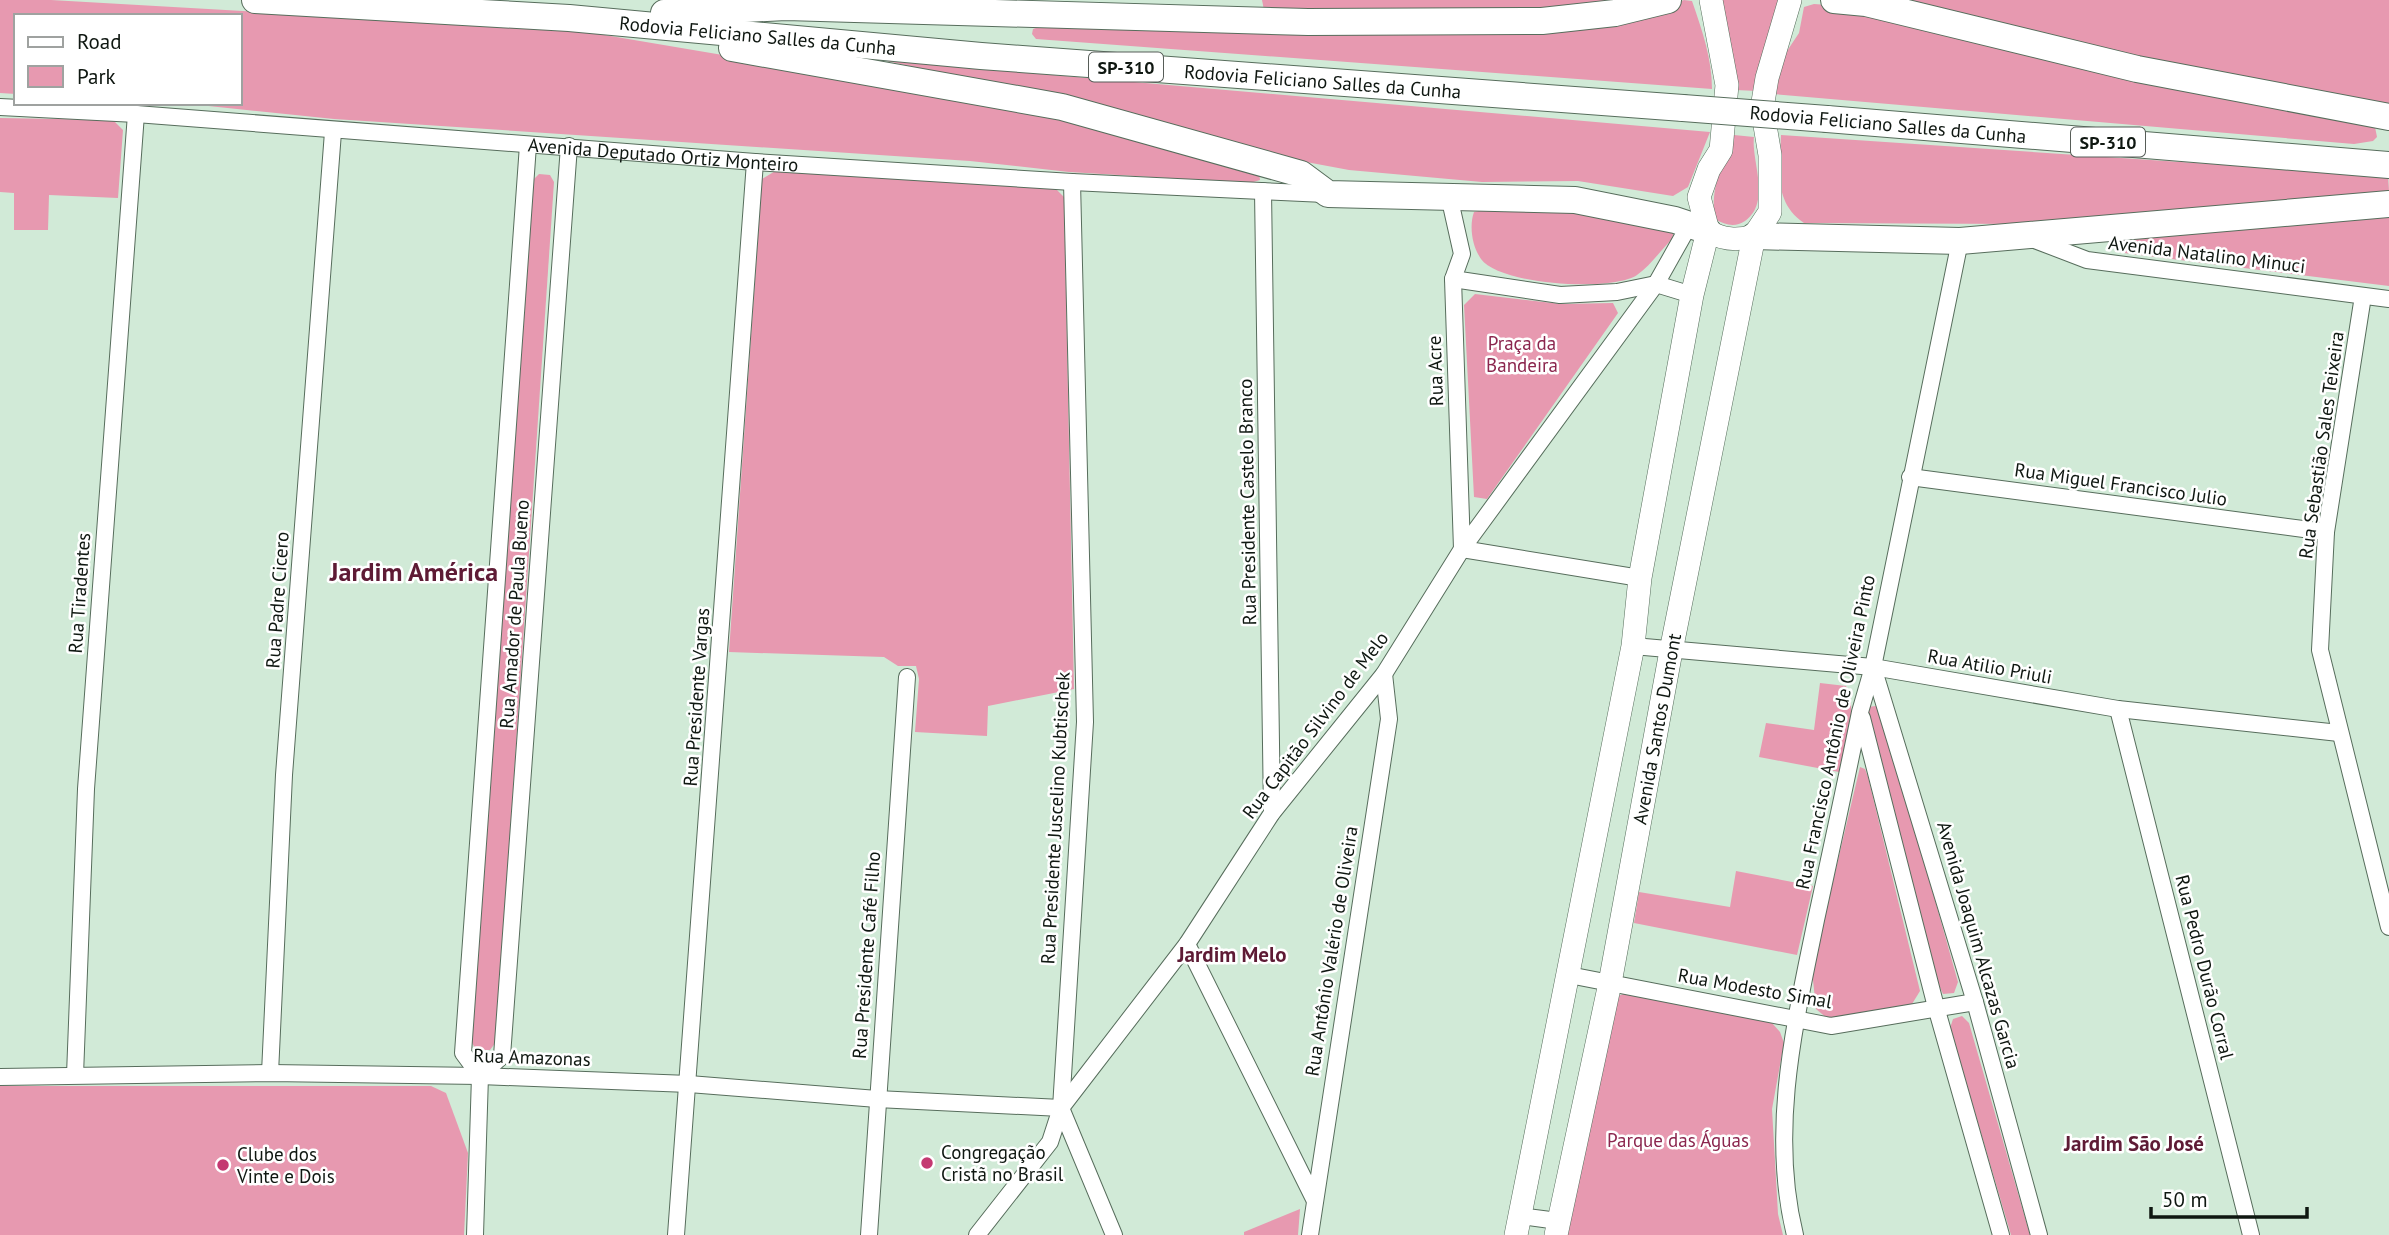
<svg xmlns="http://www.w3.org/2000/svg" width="2389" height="1235" viewBox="0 0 2389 1235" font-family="'PT Sans',sans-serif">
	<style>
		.green { fill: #e799b0 }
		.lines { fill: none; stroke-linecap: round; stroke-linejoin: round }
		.street-casing { stroke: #576d5c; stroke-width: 18 }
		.secondary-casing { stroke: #576d5c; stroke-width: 24 }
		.primary-casing { stroke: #576d5c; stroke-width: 28 }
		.street { stroke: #fff; stroke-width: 16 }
		.secondary { stroke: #fff; stroke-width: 23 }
		.primary { stroke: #fff; stroke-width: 26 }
		.primary-bridge-casing { stroke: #576d5c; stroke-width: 28; stroke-linecap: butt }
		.primary-bridge { stroke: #fff; stroke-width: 26 }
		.poi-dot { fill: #c43971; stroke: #fff; stroke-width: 2.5 }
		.labels { text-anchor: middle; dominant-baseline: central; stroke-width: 5; stroke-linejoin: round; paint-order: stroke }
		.shield { fill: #fff; stroke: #575d58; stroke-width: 2 }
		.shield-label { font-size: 18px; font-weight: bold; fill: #0f1711 }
		.street-label { font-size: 19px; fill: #0f1711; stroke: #fff }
		.park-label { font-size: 19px; fill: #8b264e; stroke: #fff }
		.poi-label { font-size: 19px; fill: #0f1711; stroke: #fff; text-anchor: start }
		.neighbourhood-label { font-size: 21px; font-weight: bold; fill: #5e1b35; stroke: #fff }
		.district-label { font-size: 26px; font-weight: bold; fill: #5e1b35; stroke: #fff }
	</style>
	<rect width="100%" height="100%" fill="#d1ead7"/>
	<g class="green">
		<polygon points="0,0 51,0 575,30 984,99 1259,173 1260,180 1250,183 1069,172 970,161 334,119 180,103 240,103 240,16 16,16 16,94 0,93"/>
		<polygon points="1262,0 1639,0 1610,8 1264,10"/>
		<path d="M1684 0 1692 1C1702 30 1712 58 1712 89L1036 39 1032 34 1033 29 1042 26 1671 5Z"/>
		<polygon points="1720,0 1779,0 1757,91 1736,90"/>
		<polygon points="1894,0 2389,0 2389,107 2141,61"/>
		<polygon points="1814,4 1841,6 2375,127 2377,137 2373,141 2354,144 1773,94 1783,57 1799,33 1804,7"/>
		<polygon points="882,60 1710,132 1688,187 1673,196 1578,181 1482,182 1349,170 1252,152 1065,100"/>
		<polygon points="0,118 113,120 123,130 118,198 49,195 48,230 14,230 14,193 0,192"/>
		<path d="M1734 135 1754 137C1751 161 1772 202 1745 221 1735 228 1725 225 1715 219 1710 187 1722 164 1734 135Z"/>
		<path d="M1781 135 2388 176 2389 191 2022 224 1804 223C1773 202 1780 170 1781 135Z"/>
		<polygon points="777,170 1054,187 1064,197 1074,689 988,706 987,736 915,732 919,679 916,666 898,666 884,657 729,652 762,179"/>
		<polygon points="539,174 550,175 554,182 496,1042 490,1050 476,1050 470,1039 531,182"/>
		<path d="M1488 209H1568L1674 231 1672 239C1661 250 1650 266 1637 275 1612 292 1499 285 1481 259 1472 246 1469 226 1474 212Z"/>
		<polygon points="2389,212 2389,286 2124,253 2115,249 2118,242 2130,237"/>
		<polygon points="1475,294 1561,304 1613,303 1618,313 1487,499 1474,497 1464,305"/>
		<path d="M1820 683 1846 686C1859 713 1845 745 1839 772L1759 757 1766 723 1814 730Z"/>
		<polygon points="1876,706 1882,712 1958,982 1954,993 1943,994 1938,983 1866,717 1867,707"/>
		<polygon points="1860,767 1865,769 1868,777 1920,991 1912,1004 1828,1019 1816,1009 1812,970"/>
		<polygon points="1736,871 1813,886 1797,955 1634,923 1639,892 1730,907"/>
		<polygon points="1629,992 1772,1023 1780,1032 1784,1043 1772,1109 1778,1214 1783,1235 1565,1235 1618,996"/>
		<polygon points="1962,1016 1969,1023 2030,1235 2011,1235 1950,1028 1953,1019"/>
		<polygon points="0,1086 431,1086 446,1093 468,1153 464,1235 0,1235"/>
		<polygon points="1300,1209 1298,1235 1244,1235 1244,1232"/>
	</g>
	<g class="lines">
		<defs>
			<g id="street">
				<path id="s1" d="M0 107 136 114 755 162 1072 182 1325 194"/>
				<polyline points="1072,182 1085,722 1061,1108 1114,1235"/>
				<polyline points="1263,191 1272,813"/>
				<polyline points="1449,196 1462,254 1453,279 1462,549 1640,578"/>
				<polyline points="2032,239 2087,260 2389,299"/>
				<polyline points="1453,279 1560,295 1617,292 1656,284 1692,295"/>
				<polyline points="2363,296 2326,532 2320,650 2389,927"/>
				<polyline points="1910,477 2326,532"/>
				<polyline points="1633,646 1873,667 2118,709 2339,733"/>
				<polyline points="1873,667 1975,1002 2039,1235"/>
				<polyline points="2118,709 2251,1235"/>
				<polyline points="1862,718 1936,1007 2001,1235"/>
				<polyline points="1187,944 1314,1199"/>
				<polyline points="1569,975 1831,1026 1975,1002"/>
				<polyline points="270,1073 284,775 333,132"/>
				<polyline points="75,1075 86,789 136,114"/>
				<polyline points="480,1076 502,1056 569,146"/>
				<polyline points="0,1077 270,1073 480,1076 689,1084 877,1099 1061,1108"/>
				<polyline points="1520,1216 1558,1221"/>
				<polyline points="475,1235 480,1076 463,1053 528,145"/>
				<polyline points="676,1235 755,162"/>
				<polyline points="869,1235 907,677"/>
				<polyline points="977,1235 1050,1142 1061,1108 1187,944 1272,813 1384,674 1462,549 1656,284 1692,220"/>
				<polyline points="1310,1235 1389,719 1384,674"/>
				<path d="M1795 1235C1769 1130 1795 1023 1816 920 1831 851 1846 782 1860 712L1873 667 1960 241"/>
			</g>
			<g id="secondary">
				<path d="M1708 231C1723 240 1737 241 1754 236"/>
				<polyline points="1516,1235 1633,646 1640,578 1692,295 1708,231 1699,197 1709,169 1721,150 1727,85 1711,0"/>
				<path id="s2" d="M1556 1235 1610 983 1671 651 1754 236 1770 212V155L1762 108 1767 78 1790 0"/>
			</g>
			<g id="primary">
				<path id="s3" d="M255 0 569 18 981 56 1683 108"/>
				<polyline points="1834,0 1866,3 2137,69 2389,117"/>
				<polyline points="664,13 786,7 1308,22 1542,21 1615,13 1668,0"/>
				<polyline points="732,48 1062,107 1301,174 1328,194 1575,200 1675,220 1708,231"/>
				<polyline points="1827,119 2389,165"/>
				<polyline points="1754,236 1960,241 2389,204"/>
			</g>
		</defs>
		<use href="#street" class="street-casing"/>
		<use href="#secondary" class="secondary-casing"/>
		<use href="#primary" class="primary-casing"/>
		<use href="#street" class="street"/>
		<use href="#secondary" class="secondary"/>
		<use href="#primary" class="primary"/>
		<defs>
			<polyline id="primary-bridge" points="1683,108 1827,119"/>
		</defs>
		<use href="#primary-bridge" class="primary-bridge-casing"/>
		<use href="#primary-bridge" class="primary-bridge"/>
	</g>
	<g class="poi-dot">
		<circle cx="927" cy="1163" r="7"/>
		<circle cx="223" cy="1165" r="7"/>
	</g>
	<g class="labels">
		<g class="shield">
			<rect x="1089" y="52.5" width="74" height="29" rx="5"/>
			<rect x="2071" y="127.5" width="74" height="29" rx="5"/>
		</g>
		<g class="shield-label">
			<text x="1126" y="67">SP-310</text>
			<text x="2108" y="142">SP-310</text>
		</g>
		<g class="street-label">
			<text stroke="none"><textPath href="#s3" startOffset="504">Rodovia Feliciano Salles da Cunha</textPath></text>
			<text stroke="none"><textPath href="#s3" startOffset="1071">Rodovia Feliciano Salles da Cunha</textPath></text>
			<text transform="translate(1888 124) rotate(5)">Rodovia Feliciano Salles da Cunha</text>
			<text stroke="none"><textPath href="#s1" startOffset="665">Avenida Deputado Ortiz Monteiro</textPath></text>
			<text transform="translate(2207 254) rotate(7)">Avenida Natalino Minuci</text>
			<text transform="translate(1435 371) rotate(-92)">Rua Acre</text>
			<text transform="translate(2321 445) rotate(-82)">Rua Sebastião Sales Teixeira</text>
			<text transform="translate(2121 484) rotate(8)">Rua Miguel Francisco Julio</text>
			<text transform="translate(1247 502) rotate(-91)">Rua Presidente Castelo Branco</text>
			<text transform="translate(79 593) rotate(-86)">Rua Tiradentes</text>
			<text transform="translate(277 600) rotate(-86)">Rua Padre Cicero</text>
			<text transform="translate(514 614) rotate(-86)">Rua Amador de Paula Bueno</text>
			<text transform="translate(1990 666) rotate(10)">Rua Atilio Priuli</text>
			<text transform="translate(696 697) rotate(-86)">Rua Presidente Vargas</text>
			<text transform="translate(1315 725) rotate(-53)">Rua Capitão Silvino de Melo</text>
			<text stroke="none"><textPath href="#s2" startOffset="516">Avenida Santos Dumont</textPath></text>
			<text transform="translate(1835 732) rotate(-78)">Rua Francisco Antônio de Oliveira Pinto</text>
			<text transform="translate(1055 818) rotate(-87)">Rua Presidente Juscelino Kubtischek</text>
			<text transform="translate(1979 945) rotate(74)">Avenida Joaquim Alcazas Garcia</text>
			<text transform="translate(1331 951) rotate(-81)">Rua Antônio Valério de Oliveira</text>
			<text transform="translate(866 955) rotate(-86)">Rua Presidente Café Filho</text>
			<text transform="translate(2205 967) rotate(76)">Rua Pedro Durão Corral</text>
			<text transform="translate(1755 988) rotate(10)">Rua Modesto Simal</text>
			<text transform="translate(532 1057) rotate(2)">Rua Amazonas</text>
		</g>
		<g class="park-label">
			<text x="1522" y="343">Praça da<tspan x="1522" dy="22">Bandeira</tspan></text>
			<text x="1678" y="1140">Parque das Águas</text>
		</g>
		<g class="poi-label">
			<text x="941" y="1152">Congregação<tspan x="941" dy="22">Cristã no Brasil</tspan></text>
			<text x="237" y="1154">Clube dos<tspan x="237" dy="22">Vinte e Dois</tspan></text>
		</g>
		<g class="neighbourhood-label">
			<text x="1232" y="954">Jardim Melo</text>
			<text x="2134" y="1143">Jardim São José</text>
		</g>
		<g class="district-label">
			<text x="414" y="571">Jardim América</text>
		</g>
	</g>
	<rect x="14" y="14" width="228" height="91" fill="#ffffff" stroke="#9fa2a0" stroke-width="2"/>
	<rect x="28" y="37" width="35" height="10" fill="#ffffff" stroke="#9fa2a0" stroke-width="2"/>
	<text x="77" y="49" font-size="21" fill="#0f1711">Road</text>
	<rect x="28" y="66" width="35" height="21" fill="#e799b0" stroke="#9fa2a0" stroke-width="2"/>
	<text x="77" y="84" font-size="21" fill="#0f1711">Park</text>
	<path d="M2151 1207v10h156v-10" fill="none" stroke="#0f1711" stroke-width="3.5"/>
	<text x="2162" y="1207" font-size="21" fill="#0f1711" stroke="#ffffff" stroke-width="5" paint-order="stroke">50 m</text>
</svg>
